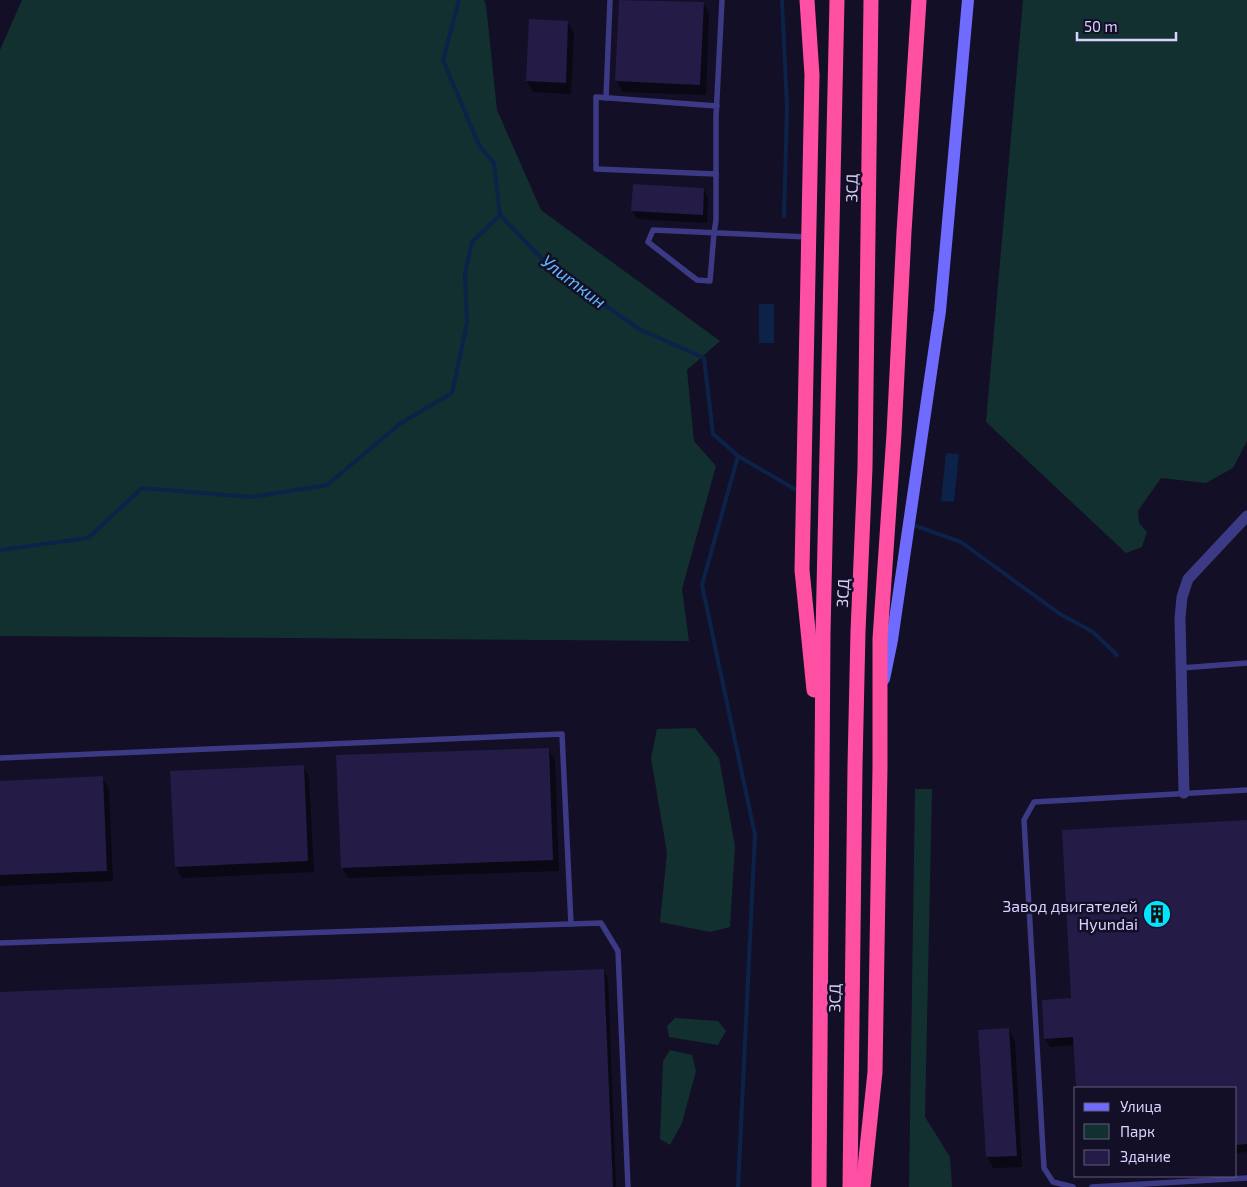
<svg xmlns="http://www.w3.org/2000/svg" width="1247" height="1187" viewBox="0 0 1247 1187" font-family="'Exo 2',sans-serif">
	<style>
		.green { fill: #12302f }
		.water { fill: #0c2248 }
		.shadow { fill: #0007 }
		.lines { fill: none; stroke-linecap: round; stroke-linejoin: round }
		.stream { stroke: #0c2248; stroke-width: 4 }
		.building { fill: #241b47 }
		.service { stroke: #3d3a85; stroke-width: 5.5 }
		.minor { stroke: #3d3a85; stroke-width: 11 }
		.secondary { stroke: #6f6bff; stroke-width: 12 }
		.motorway { stroke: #ff4fa3; stroke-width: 15 }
		.labels { text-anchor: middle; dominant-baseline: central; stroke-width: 5; stroke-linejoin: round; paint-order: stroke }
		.street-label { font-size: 16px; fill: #d9d4ff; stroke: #130f26 }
		.poi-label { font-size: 16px; fill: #d9d4ff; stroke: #130f26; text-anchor: end }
		.water-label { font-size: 18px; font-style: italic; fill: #62b6ff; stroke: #130f26 }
	</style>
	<rect width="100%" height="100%" fill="#130f26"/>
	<g class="green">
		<polygon points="22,0 484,0 486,5 497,110 541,210 720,341 687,370 694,441 716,466 682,589 689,641 0,636 0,50"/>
		<polygon points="1023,0 1247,0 1247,441 1233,468 1206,483 1161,478 1138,511 1139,523 1147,532 1142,547 1126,553 986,422"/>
		<polygon points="695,728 719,758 735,846 730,927 710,932 660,922 667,853 651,758 657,729"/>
		<polygon points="915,789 932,789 925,1117 950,1157 952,1187 909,1187"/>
		<polygon points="675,1018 718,1021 726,1031 718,1045 669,1037 667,1026"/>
		<polygon points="670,1050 692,1055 696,1071 682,1123 670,1145 660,1139 663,1061"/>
	</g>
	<g class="water">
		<rect x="759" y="304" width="15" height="39"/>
		<polygon points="946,453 959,454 954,502 941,501"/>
	</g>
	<g class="shadow">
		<polygon points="620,0 703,3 709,14 706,95 623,92 616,81"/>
		<polygon points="568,22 574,33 571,94 533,92 527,81"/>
		<polygon points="704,189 708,198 707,223 637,219 633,211"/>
		<polygon points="548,749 555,760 559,871 348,878 342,867"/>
		<polygon points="303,766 309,777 314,872 182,878 176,867"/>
		<polygon points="102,778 109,789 113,881 0,886 0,782"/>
		<polygon points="1247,821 1247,1152 1236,1153 1236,1088 1077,1088 1075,1045 1050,1047 1045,1039 1072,999"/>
		<polygon points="603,970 608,978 616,1187 0,1187 0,993"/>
		<polygon points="1009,1030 1015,1041 1022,1167 993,1168 987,1157 979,1031"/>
	</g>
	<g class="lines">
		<g class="stream">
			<polyline points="459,0 443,60 479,145 494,163 500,215 549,266 639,329 704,358 713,434 738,456 798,491"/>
			<polyline points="782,0 787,108 784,216"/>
			<polyline points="738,456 702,585 755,835 738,1187"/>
			<polyline points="916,526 961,542 1060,614 1093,632 1117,655"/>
			<polyline points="0,550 88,538 142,488 252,497 327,485 401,423 452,393 467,323 465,273 472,242 500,215"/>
		</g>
	</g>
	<g class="building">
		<polygon points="619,0 704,2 700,85 615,81"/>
		<polygon points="529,19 568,21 566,83 526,81"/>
		<polygon points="633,184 704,188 703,215 631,211"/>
		<polygon points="549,748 553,860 341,868 336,755"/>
		<polygon points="304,765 308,861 175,867 170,771"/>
		<polygon points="103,776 107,871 0,875 0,781"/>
		<polygon points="1247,820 1247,1144 1236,1145 1236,1088 1076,1088 1073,1037 1044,1039 1042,1000 1071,998 1062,830"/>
		<polygon points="604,969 613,1187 0,1187 0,992"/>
		<polygon points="1009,1028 1017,1156 986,1157 978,1030"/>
	</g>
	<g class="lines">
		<g class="service">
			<polyline points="722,0 716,117 716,220 714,233 710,281 697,280 648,242 653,230 808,237"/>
			<polyline points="606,98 610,0"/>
			<polyline points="716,174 596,169 596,97 717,106"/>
			<polyline points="1181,668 1247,663"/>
			<polyline points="0,758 562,734 571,924"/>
			<polyline points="0,943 601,923 618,951 628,1187"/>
			<polyline points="1073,1187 1053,1182 1044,1168 1024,820 1034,802 1247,790"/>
			<polyline points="1092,1187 1247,1178"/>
		</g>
		<polyline class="minor" points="1184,793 1180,618 1182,597 1188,579 1247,516"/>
		<polyline class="secondary" points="884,679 892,640 940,311 968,0"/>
		<g class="motorway">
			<polyline points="807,0 812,75 802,570 814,690"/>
			<polyline points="819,1187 823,634 837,0"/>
			<polyline points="850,1187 855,766 858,632 865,468 871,0"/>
			<polyline points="863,1187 875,1072 880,767 880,639 894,434 904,232 919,0"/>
		</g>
	</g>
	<defs>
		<symbol id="building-disc" viewBox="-11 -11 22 22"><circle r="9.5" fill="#00e5ff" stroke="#130f26"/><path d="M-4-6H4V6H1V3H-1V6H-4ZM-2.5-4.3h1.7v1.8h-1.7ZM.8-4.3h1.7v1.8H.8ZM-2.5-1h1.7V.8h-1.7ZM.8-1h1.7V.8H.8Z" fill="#111"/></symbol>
	</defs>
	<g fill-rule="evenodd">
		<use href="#building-disc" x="1141" y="898" width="32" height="32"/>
	</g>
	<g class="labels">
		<g class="street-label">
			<text transform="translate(851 188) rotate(-89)">ЗСД</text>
			<text transform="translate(842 593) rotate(-87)">ЗСД</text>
			<text transform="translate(834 998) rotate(-89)">ЗСД</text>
		</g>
		<g class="poi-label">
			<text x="1138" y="905">Завод двигателей<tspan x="1138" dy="18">Hyundai</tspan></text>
		</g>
		<g class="water-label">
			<text transform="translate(574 281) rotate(37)">Улиткин</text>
		</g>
	</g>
	<rect x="1074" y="1087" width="162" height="90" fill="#130f26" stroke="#625e7d"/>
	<rect x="1084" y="1103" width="25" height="8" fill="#6f6bff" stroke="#625e7d"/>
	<text x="1120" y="1112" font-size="15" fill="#d9d4ff">Улица</text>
	<rect x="1084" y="1124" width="25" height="15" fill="#12302f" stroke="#625e7d"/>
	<text x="1120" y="1137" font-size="15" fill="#d9d4ff">Парк</text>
	<rect x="1084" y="1150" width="25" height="15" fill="#241b47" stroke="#625e7d"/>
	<text x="1120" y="1162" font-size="15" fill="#d9d4ff">Здание</text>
	<path d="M1077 32v8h99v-8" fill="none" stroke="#d9d4ff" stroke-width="2.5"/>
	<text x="1084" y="32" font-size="15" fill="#d9d4ff" stroke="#130f26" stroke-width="4" paint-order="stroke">50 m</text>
</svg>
